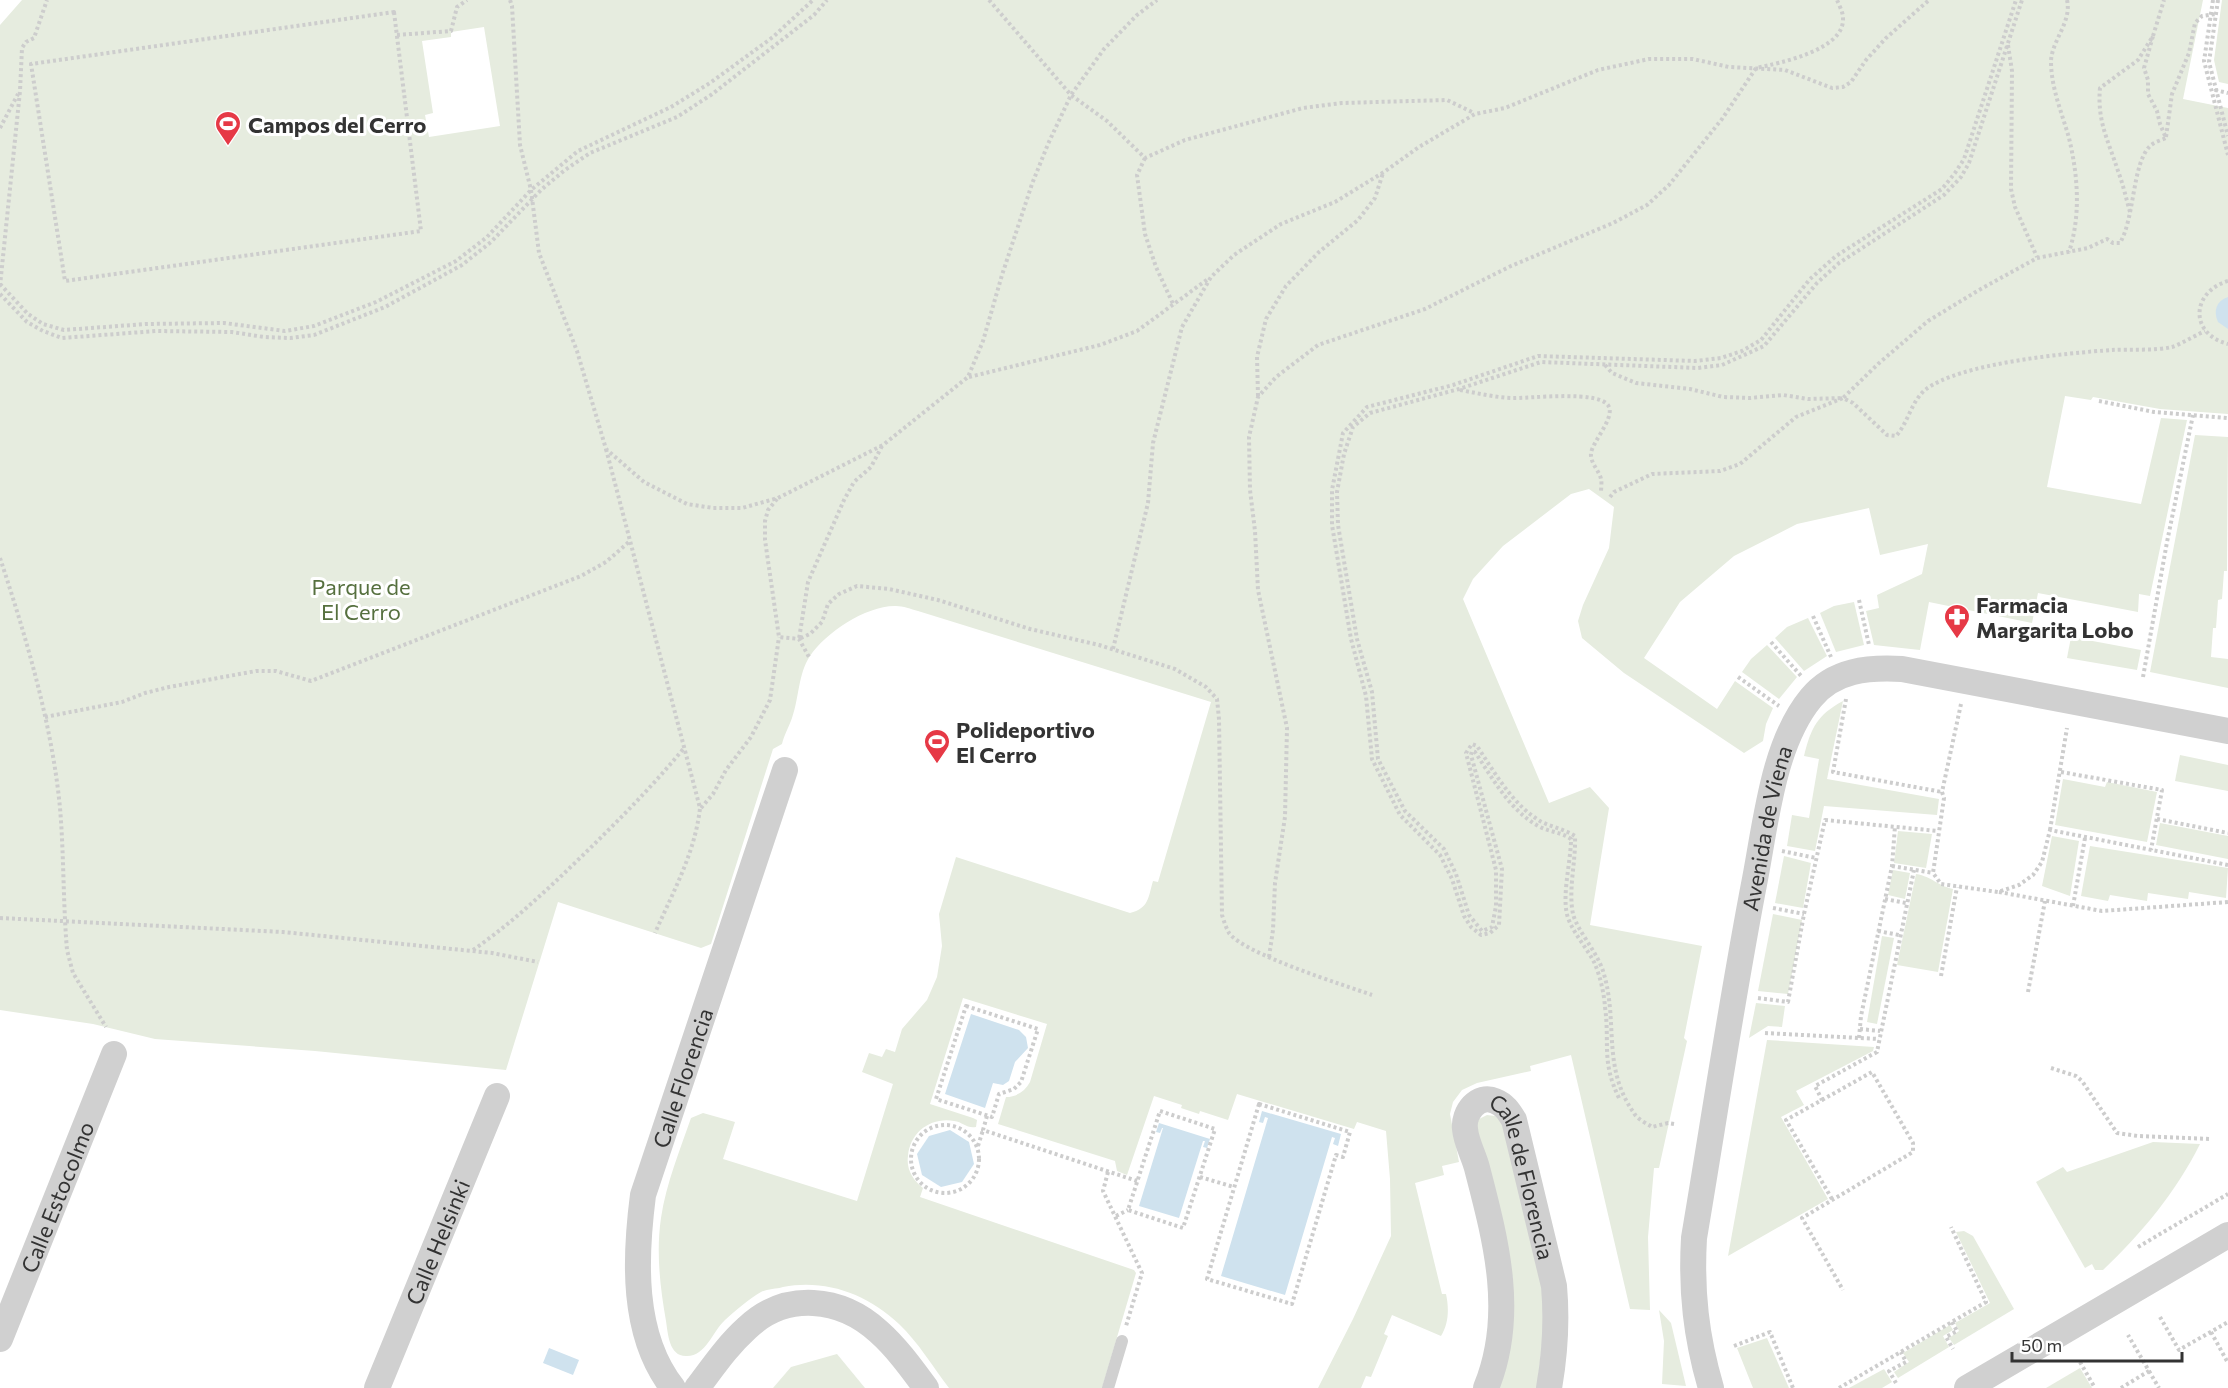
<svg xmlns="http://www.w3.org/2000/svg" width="2228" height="1388" viewBox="0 0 2228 1388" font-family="Commissioner,sans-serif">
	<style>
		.green { fill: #e6ecdf; fill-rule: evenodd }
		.water { fill: #cfe2ee }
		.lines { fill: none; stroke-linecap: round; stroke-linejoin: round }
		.path { stroke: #cdcdcd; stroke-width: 4; stroke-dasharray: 3 3; stroke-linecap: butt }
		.service { stroke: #d0d0d0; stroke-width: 12 }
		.minor { stroke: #d0d0d0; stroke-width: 26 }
		.labels { text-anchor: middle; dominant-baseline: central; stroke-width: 6; stroke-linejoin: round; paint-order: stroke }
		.poi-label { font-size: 22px; font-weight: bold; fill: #333; stroke: #fff; text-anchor: start }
		.park-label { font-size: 22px; fill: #56703f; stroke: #fff }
		.street-label { font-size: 22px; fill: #333; stroke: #fff }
	</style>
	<rect width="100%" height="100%" fill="#fff"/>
	<g class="green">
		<path d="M22 0H2203L2183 99 2228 108V414L2160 409 2093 397 2091 400 2065 396 2047 487 2141 504 2161 418 2187 420 2150 596 2139 594 2138 612 2038 593 2032 623 1929 602 1920 650 1874 645 1866 611 1879 608 1877 595 1922 574 1928 544 1880 555 1869 508 1797 524 1734 556 1680 602 1644 658 1717 709 1735 681 1773 708 1766 724 1763 741 1744 753 1624 673 1582 638 1578 621 1583 605 1609 548 1614 507 1589 489 1571 494 1503 546 1473 579 1463 599 1549 803 1590 787 1609 808 1590 925 1702 946 1684 1038 1687 1041 1659 1168H1654L1648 1237 1650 1310 1630 1309 1571 1055 1530 1066 1531 1071 1477 1083 1462 1090 1453 1102 1450 1114 1459 1162 1442 1166 1444 1175 1415 1183 1442 1294H1446C1449 1308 1449 1323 1441 1336L1392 1315 1384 1334 1388 1336 1371 1377 1366 1376 1361 1388H1318L1353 1319 1391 1236 1390 1179 1386 1131 1357 1122 1354 1129 1237 1094 1228 1120 1200 1111 1199 1114 1181 1108 1182 1105 1154 1096 1127 1175 1117 1171 1115 1161 998 1124 1006 1097C1017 1097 1025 1091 1030 1082L1047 1024 963 998 930 1104 973 1118 977 1120 976 1127C967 1129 963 1122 954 1121 931 1117 910 1132 908 1156 906 1169 913 1180 923 1188L920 1197 1134 1270 1136 1273 1102 1388H949C933 1367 918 1342 899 1324 867 1294 826 1279 783 1287 776 1289 767 1289 761 1292 749 1299 735 1311 725 1320 712 1332 706 1356 687 1356 669 1357 668 1334 666 1321 660 1287 656 1252 661 1218 666 1184 680 1150 691 1118L703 1113 735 1122 723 1159 857 1201 893 1084 862 1072 869 1053 882 1057 886 1049 895 1052 902 1029 927 1000 937 977 942 946 939 914 956 857 1130 913C1149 908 1148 898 1153 881L1158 882 1211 702 918 611C911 609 903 606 896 606 867 605 825 633 810 656 798 674 799 699 792 718 789 727 784 735 782 744L773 749 711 944 701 948 558 902 506 1070 315 1051 155 1039 93 1024 0 1010V25ZM484 27 500 126 429 137 425 115 433 113 422 41 451 37V32Z"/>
		<polygon points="2222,0 2228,0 2228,84 2219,82 2214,60"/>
		<polygon points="2195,435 2228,437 2227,571 2224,571 2222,599 2218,600 2216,628 2213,628 2211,657 2228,659 2228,688 2150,672"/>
		<polygon points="1854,602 1864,645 1836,652 1820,613 1834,606"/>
		<polygon points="1808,618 1827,656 1804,671 1775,638 1787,627"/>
		<polygon points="2071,637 2141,650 2137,670 2067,658"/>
		<polygon points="1767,645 1797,677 1779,699 1742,672 1751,659"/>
		<path d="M1843 701 1827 779 1939 799 1937 815 1824 806 1815 851 1787 846 1792 815 1809 818 1819 759 1804 756C1811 728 1817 715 1843 701Z"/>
		<polygon points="2180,755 2228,765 2228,791 2175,781"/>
		<polygon points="2063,779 2105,787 2107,782 2157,792 2147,842 2055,825"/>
		<polygon points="2160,823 2228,836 2228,859 2156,845"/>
		<polygon points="1898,831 1932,834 1926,868 1894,863"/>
		<polygon points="2052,836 2079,841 2070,896 2042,886"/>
		<polygon points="2090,846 2228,868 2226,898 2189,892 2188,899 2148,893 2147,901 2110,895 2108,901 2081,896"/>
		<polygon points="1784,856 1811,863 1803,908 1775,903"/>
		<polygon points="1893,870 1910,873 1905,899 1888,895"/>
		<path d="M1916 874C1933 877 1936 885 1953 889L1938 972 1897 965Z"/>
		<polygon points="1773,914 1802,920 1788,994 1758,991"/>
		<polygon points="1882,936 1894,938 1877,1024 1867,1022"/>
		<polygon points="1756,1003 1785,1006 1782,1027 1768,1026 1749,1038"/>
		<polygon points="1767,1040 1874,1047 1873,1051 1796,1091 1804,1105 1781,1117 1828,1199 1728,1256"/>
		<polygon points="1487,1115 1495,1116 1501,1120 1531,1231 1546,1309 1537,1388 1497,1388 1512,1312 1513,1280 1476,1126 1479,1119"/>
		<path d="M2153 1142 2200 1144C2176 1192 2142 1233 2103 1270H2095L2092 1264 2085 1268 2036 1182 2063 1167 2067 1172Z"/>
		<polygon points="1964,1231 1973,1236 2014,1309 1954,1345 1949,1338 1959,1331 1955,1323 1990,1303 1956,1232"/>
		<polygon points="1659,1310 1671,1323 1686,1386 1662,1384 1664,1341"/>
		<polygon points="1950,1325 1953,1330 1943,1336 1949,1347 1898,1378 1894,1372 1909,1362 1903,1353"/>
		<polygon points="1767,1338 1789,1388 1753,1388 1737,1348"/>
		<polygon points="837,1354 865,1388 773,1388 791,1367"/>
		<polygon points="2080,1368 2092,1388 2046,1388"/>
		<polygon points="1884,1369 1892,1382 1882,1388 1849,1388"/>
	</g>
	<g class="water">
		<path d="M2228 297V329L2218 322C2213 311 2216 301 2228 297Z"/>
		<polygon points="971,1014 1019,1030 1026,1037 1028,1048 1015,1062 1009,1081 1003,1085 993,1083 985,1108 945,1094"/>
		<polygon points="1262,1111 1341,1134 1338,1146 1333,1144 1335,1138 1332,1137 1285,1295 1221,1276 1268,1118 1265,1117 1263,1123 1259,1122"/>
		<polygon points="1159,1123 1210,1139 1207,1148 1203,1147 1205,1141 1203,1141 1179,1218 1139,1206 1163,1128 1162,1128 1160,1133 1156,1132"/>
		<polygon points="950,1130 969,1142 974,1164 962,1182 941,1187 922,1175 917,1154 929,1136"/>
		<polygon points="549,1348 579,1360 573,1375 543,1363"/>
	</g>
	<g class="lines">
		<g class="path">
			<polyline points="510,0 512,6 520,145 531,190 539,253 577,351 606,449 644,482 687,504 713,508 742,508 778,498 883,445 968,377 983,341 1002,275 1032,184 1048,144 1071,95 1104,49 1137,15 1157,0"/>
			<polyline points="989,0 1071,95 1107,121 1145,158 1185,140 1303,108 1342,103 1447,100 1474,113"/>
			<path d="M2067 0C2072 22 2052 40 2051 61 2051 88 2062 113 2069 138 2078 176 2081 215 2069 252"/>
			<polyline points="2213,0 2204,61 2228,155"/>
			<polyline points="2218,0 2209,62 2228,136"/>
			<polygon points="394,12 421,231 65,281 31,64"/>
			<polyline points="397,35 451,31 457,7 467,0"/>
			<polyline points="2008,45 2012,71 2011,189 2015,207 2037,257"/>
			<polyline points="2215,90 2228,93"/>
			<polyline points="0,128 18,94"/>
			<polyline points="2166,137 2172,94 2189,53 2195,23 2202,16 2216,14"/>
			<polyline points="1145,158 1137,175 1145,234 1156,267 1174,306"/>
			<path d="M2130 212C2126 198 2123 184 2118 171 2108 140 2097 121 2100 88L2138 60 2153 36 2164 0"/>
			<path d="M2228 281C2191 292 2189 334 2228 344"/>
			<polyline points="0,284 28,314 43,324 64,330 146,324 224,323 285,331 314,326 376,302 456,261 487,237 531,190 578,151 671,107 710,83 773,37 813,0"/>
			<polyline points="0,286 20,91 22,48 26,42 34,38 47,0"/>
			<polyline points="0,294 27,322 43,331 62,338 156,331 232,332 264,337 290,338 314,335 385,307 462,265 491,242 542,189 565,170 590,153 677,117 711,95 814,15 827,0"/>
			<path d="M1605 365 1612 373 1636 383 1690 389 1723 397 1750 398 1783 395 1808 399 1843 398 1878 364 1928 321 1979 290 2037 258 2088 248 2107 239 2113 243H2120C2135 217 2132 164 2150 146 2154 142 2162 140 2166 138L2160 124 2157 111 2148 94V80L2144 68 2153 36"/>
			<polyline points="969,377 1100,345 1137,331 1208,279"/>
			<path d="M1460 390C1477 393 1493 397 1510 398 1528 399 1602 389 1609 407 1614 419 1593 441 1591 453 1590 463 1599 470 1601 479 1602 483 1601 488 1601 493"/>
			<polyline points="1258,396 1257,357 1266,319 1286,286 1319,252 1358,220 1375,198 1383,173"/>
			<polyline points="2099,401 2154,412 2228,418"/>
			<path d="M882 446 871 467 854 482 844 500 808 582 799 639 810 634 822 622 828 604 839 594 857 586 889 589 938 600 1030 629 1099 645 1175 669 1206 687 1217 699 1219 719 1222 915C1224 921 1226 928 1229 933 1244 954 1344 985 1372 995"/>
			<path d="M606 449 700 808C695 853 673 892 655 933"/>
			<path d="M1610 497 1614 492 1652 474 1720 471 1740 464 1796 417 1843 398 1853 403 1887 435 1896 436C1908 423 1911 402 1925 390 1959 363 2068 353 2112 350 2130 349 2155 351 2172 347 2183 343 2194 336 2205 331"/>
			<polyline points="777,499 768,510 765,521 765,540 779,637 799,639 809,657"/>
			<path d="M0 558C26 637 52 724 60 808 64 855 63 903 67 950L73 973 106 1027"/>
			<polyline points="1859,600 1869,645"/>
			<polyline points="1813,616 1831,657"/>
			<polyline points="1771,642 1802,677"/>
			<polyline points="1113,649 1148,503 1153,443 1182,327 1211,277 1234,255 1281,224 1335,202 1384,172 1419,147 1475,114 1505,108 1598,70 1649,59 1693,59 1729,67 1785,70 1832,88 1843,87 1851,82 1866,60 1886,38 1929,0"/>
			<polyline points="1738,677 1779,706"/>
			<polyline points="2143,677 2167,542 2193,415"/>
			<polyline points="1846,699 1833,772 1942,792"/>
			<polyline points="1961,704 1942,792 1944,798 1933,873 1941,884 1998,892 2019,885 2033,875 2042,862 2050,830 2228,865"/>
			<polyline points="45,717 122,702 145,693 169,687 256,671 276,671 311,681 581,576 606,562 630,541"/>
			<polyline points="2061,772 2162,790 2151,850"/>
			<polyline points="701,808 713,794 726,770 751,737 770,700 779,637"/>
			<polyline points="2157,819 2228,833"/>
			<polyline points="2050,830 2067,728"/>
			<polyline points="1782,851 1816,858"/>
			<polyline points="1892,866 1933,873"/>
			<polyline points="1999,892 2102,911 2228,902"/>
			<polyline points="1885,899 1906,903"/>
			<polyline points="2073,906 2085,838"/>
			<polyline points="1773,908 1804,914"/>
			<polyline points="0,918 283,932 492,953 538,962"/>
			<polyline points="1878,931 1899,935"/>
			<path d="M473 950C512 923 546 891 580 858 617 822 652 787 684 748"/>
			<path d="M1269 957 1273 930 1275 883 1285 817 1287 728 1258 590 1255 531 1250 490 1249 437 1258 397 1276 377 1318 345 1425 309 1511 266 1613 223 1647 205 1669 185 1722 119 1756 68C1780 63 1845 50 1843 18 1843 12 1839 5 1837 0"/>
			<polyline points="1941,976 1957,887"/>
			<polyline points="2028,992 2045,901"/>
			<polyline points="1758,998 1788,1002 1804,914 1825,820 1938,831"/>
			<polygon points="966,1006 1038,1029 1021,1082 1014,1089 999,1094 992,1117 936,1099"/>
			<polyline points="1860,1029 1880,1031"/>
			<polyline points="1765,1033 1879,1039"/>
			<polyline points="1859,1038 1861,1016 1892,866 1895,826"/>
			<polyline points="2051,1068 2076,1076 2082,1081 2117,1133 2138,1136 2210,1139"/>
			<path d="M1619 1098C1601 1061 1610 1044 1605 1007 1604 993 1600 975 1594 962 1586 947 1574 934 1568 918 1561 897 1571 862 1571 839 1561 832 1550 832 1540 827 1510 811 1493 779 1475 752L1472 751 1471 755 1502 869 1499 925 1490 933 1481 935 1471 927 1464 916 1452 879 1440 855 1400 815 1372 759 1366 696 1351 639 1332 525V490L1343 433 1367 407 1453 385 1538 356 1695 361 1721 358 1742 351 1761 340 1810 279 1836 256 1942 189 1955 173 1964 159 2016 0"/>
			<polyline points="1822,1100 1872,1072 1913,1143 1913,1152 1802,1218 1843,1290"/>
			<polygon points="1259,1104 1350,1132 1343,1157 1336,1155 1292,1304 1207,1279"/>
			<polygon points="1160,1111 1215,1129 1183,1228 1128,1210"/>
			<polyline points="987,1116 983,1130 1137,1181"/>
			<path d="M1674 1124 1668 1123 1652 1127C1646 1123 1637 1119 1634 1113 1601 1067 1619 1021 1603 971 1597 952 1577 930 1573 914 1568 889 1576 862 1575 836 1564 829 1551 827 1540 821 1512 804 1495 773 1477 746L1472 744 1466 753 1496 870V906L1492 927 1482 931 1469 915 1456 874 1444 849 1405 811 1378 759 1372 692 1357 639 1338 525 1337 492 1344 454 1353 427 1370 413 1459 389 1541 362 1698 368 1722 365 1764 346 1817 283 1839 263 1944 195 1961 177 1969 163 2022 0"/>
			<circle cx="945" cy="1159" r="34"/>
			<polyline points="978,1146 983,1130"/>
			<polyline points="1108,1172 1103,1191 1142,1273 1126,1326"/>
			<polyline points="1200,1177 1234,1187"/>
			<polyline points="1832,1199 1786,1120 1822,1100 1815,1086 1877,1052 1914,870"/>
			<polyline points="1116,1216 1128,1210"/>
			<polyline points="2138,1247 2228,1194"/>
			<polyline points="2160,1317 2179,1350 2228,1322"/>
			<polyline points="1952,1322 1957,1331 1946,1337 1953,1349"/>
			<polyline points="2211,1332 2228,1363"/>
			<polyline points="1734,1346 1770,1332 1793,1388"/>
			<polyline points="2080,1362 2095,1388"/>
			<polyline points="2149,1371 2159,1388"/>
			<polyline points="1896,1383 1889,1371 1906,1362 1901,1352"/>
			<polyline points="1839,1388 1986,1302 1951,1227"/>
			<polyline points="2121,1388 2149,1371 2128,1335"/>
		</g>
		<polyline class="service" points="1108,1388 1122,1341"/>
		<g class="minor">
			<path id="s1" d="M0 1339 114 1054"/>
			<path id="s2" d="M377 1388 497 1096"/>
			<path id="s3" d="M673 1388C631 1335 635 1257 643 1195L785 770"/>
			<path d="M697 1388C713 1367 727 1346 747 1328 786 1291 841 1297 879 1332 897 1348 912 1369 926 1388"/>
			<path id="s4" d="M1486 1388C1516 1315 1496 1241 1477 1168 1474 1156 1466 1142 1465 1129 1463 1113 1478 1093 1495 1101 1505 1105 1509 1112 1514 1120L1554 1286C1557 1320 1555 1354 1549 1388"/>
			<path id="s5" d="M1711 1388C1696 1337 1691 1291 1694 1238 1714 1119 1732 998 1755 879 1766 822 1773 744 1811 698 1834 670 1868 667 1902 669L2228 731"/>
			<polyline points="1967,1388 2228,1235"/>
		</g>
	</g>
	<defs>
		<symbol id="stadium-pin" viewBox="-11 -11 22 30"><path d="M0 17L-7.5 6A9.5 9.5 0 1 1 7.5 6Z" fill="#e63946" stroke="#fff"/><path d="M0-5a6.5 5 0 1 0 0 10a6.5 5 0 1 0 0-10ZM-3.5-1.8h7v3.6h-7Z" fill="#fff"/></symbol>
		<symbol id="pharmacy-pin" viewBox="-11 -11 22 30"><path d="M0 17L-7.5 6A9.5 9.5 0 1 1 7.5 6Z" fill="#e63946" stroke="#fff"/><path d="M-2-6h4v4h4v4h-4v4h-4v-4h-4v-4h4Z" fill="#fff"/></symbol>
	</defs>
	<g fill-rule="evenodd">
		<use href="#stadium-pin" x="213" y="109" width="30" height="40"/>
		<use href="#pharmacy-pin" x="1942" y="602" width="30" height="40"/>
		<use href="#stadium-pin" x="922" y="727" width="30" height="40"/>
	</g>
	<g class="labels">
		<g class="poi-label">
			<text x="248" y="124">Campos del Cerro</text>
			<text x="1976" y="604">Farmacia<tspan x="1976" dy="25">Margarita Lobo</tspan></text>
			<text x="956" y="729">Polideportivo<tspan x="956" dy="25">El Cerro</tspan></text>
		</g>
		<g class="park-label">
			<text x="361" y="586">Parque de<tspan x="361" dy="25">El Cerro</tspan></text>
		</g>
		<g class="street-label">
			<text stroke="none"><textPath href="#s5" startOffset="568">Avenida de Viena</textPath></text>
			<text stroke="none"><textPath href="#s3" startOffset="324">Calle Florencia</textPath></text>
			<text stroke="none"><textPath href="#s4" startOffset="398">Calle de Florencia</textPath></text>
			<text stroke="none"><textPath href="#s1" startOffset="153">Calle Estocolmo</textPath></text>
			<text stroke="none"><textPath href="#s2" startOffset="158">Calle Helsinki</textPath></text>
		</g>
	</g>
	<path d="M2012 1352v9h170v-9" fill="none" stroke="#333333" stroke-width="3"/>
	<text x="2021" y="1352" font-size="18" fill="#333333" stroke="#ffffff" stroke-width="4.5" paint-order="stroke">50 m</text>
</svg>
